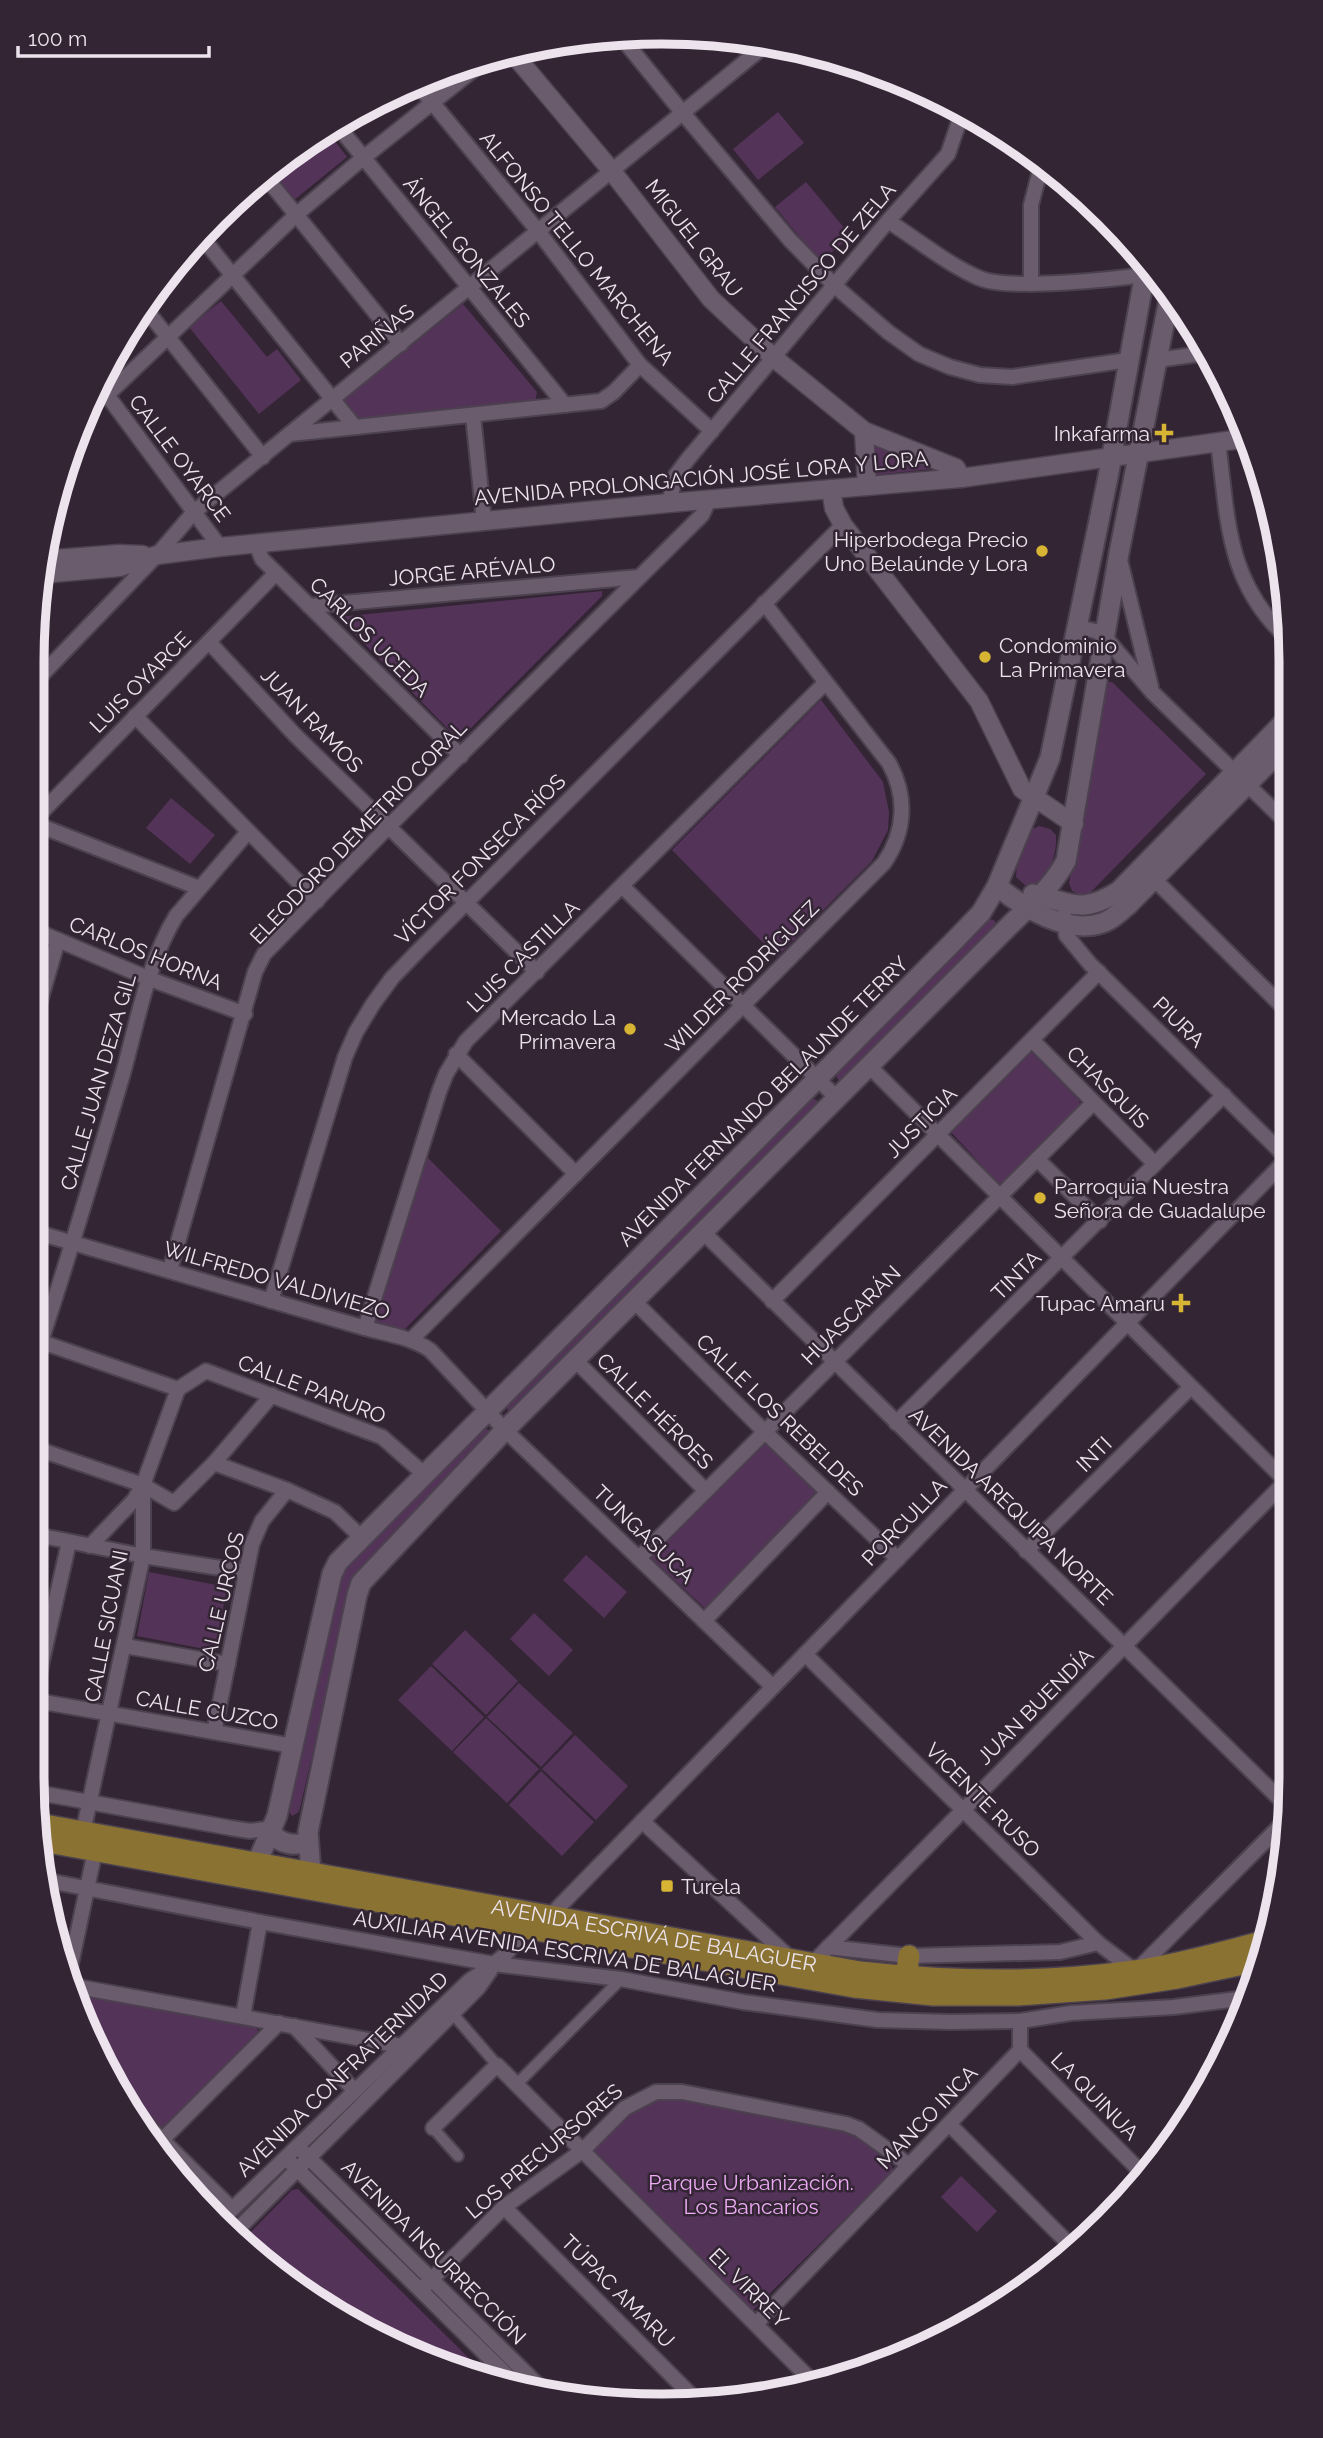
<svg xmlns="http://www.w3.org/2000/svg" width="1323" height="2438" viewBox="0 0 1323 2438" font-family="Raleway,sans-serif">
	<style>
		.green { fill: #543359 }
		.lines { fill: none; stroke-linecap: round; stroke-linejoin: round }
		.pedestrian-casing { stroke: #4c414e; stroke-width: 14 }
		.minor-casing { stroke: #4c414e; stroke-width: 18 }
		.tertiary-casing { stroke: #4c414e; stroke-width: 21 }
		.secondary-casing { stroke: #4c414e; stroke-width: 23 }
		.primary-casing { stroke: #4c414e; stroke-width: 24 }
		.pedestrian { stroke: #6b5c6d; stroke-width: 10 }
		.minor { stroke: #6b5c6d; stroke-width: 14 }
		.tertiary { stroke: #6b5c6d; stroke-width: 18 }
		.secondary { stroke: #6b5c6d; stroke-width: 19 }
		.primary { stroke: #8a7332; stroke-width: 21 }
		.poi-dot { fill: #d7b434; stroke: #332534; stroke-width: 2.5 }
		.labels { text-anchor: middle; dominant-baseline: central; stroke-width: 5; stroke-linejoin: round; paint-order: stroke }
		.street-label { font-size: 21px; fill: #ece3ed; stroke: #332534 }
		.poi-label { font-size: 21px; fill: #ece3ed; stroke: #332534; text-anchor: end }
		.park-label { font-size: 21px; fill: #edacf5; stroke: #332534 }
		.rim { fill: none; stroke: #ece3ed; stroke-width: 9 }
	</style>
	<rect width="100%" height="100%" fill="#332534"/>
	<g class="green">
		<polygon points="778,112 804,143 758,180 733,149"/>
		<polygon points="327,131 347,157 294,200 270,170 278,162"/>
		<polygon points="806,182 851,236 820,262 775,207"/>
		<polygon points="221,301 267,357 277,349 301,380 259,414 189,327"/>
		<polygon points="463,304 537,392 535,402 353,421 340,403"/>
		<polygon points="872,441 933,466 933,469 874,475"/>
		<polygon points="602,591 602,596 459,740 338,617"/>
		<polygon points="1108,682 1112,682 1206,774 1088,895 1083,896 1072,891 1069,883"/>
		<polygon points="821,700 883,782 889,812 888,830 872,861 777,957 672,850"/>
		<polygon points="171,798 215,835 190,864 146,828"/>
		<path d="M1039 826 1050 829 1056 835C1057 853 1051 869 1041 883L1027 887 1016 877 1017 864 1030 830Z"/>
		<polygon points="989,919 994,920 997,925 842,1082 839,1081 835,1074"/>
		<polygon points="1029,1053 1033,1053 1079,1100 1080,1104 1003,1182 998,1183 950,1131"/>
		<polygon points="810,1098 817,1100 818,1105 510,1412 505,1406"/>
		<polygon points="426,1156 501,1231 402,1332 374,1322"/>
		<polygon points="481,1427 489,1430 489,1436 354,1576 299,1812 292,1816 288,1810 343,1570"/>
		<polygon points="764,1442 816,1492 708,1611 650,1557"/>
		<polygon points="586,1555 627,1592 604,1618 563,1580"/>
		<polygon points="149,1572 227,1587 215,1651 137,1636"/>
		<polygon points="534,1613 573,1650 549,1676 510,1639"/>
		<polygon points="465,1630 518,1681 486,1715 432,1664"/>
		<polygon points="431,1666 484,1717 452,1751 398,1700"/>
		<polygon points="519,1683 573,1733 541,1767 487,1717"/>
		<polygon points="486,1718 539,1769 507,1803 453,1752"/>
		<polygon points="575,1735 628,1786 596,1820 542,1769"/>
		<polygon points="541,1771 594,1822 562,1856 509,1805"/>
		<polygon points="74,1994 256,2028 260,2033 166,2131 126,2093"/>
		<polygon points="661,2098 677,2099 847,2130 889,2159 893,2171 753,2310 592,2150 629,2112 645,2101"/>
		<polygon points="1189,2114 1147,2165 1142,2160"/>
		<polygon points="961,2176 997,2211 977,2232 941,2197"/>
		<polygon points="298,2189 494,2383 312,2301 245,2238 292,2190"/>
	</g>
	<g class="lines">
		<defs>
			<g id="pedestrian">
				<polyline points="453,2014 497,2065"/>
				<polyline points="516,2085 621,1979"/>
				<polyline points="433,2128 458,2156"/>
			</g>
			<g id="minor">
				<polyline points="618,33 682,112 790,240 835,286 888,332 919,354 950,367 980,375 1012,377 1128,360"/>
				<polyline points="738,37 753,55"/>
				<polyline points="417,84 538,231 640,365 712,431"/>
				<polyline points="337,125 565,405"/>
				<polyline points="264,175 401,344"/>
				<path d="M888 221C918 240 947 264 979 278 1008 291 1116 279 1151 274"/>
				<polyline points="200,235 355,427"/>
				<polyline points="1031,284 1031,205 1042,163"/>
				<polyline points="144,307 263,457"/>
				<polyline points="1157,360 1207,353"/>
				<polyline points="473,415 484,521"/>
				<polyline points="290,434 601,401 614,392 640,365"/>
				<path d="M1218 442C1228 518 1226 581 1286 637"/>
				<polyline points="669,503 676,475 688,459 888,221 948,154 963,110"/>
				<polyline points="256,544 262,559 461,756"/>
				<polyline points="220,547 107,395 297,214 363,158 492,55"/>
				<polyline points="1121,564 1151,687"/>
				<polyline points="309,606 639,577"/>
				<polyline points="1078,627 1099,632 1105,637 1152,692 1287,823"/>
				<polyline points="209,642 295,735 537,972"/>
				<polyline points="33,684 157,555 194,512 768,43"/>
				<polyline points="135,716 317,901"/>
				<polyline points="33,821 276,573"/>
				<polyline points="33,823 199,888"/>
				<polyline points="1147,872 1288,1012"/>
				<polyline points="623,887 837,1098"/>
				<polyline points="1064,916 1066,935 1090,964 1288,1159"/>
				<polyline points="32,929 150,979 245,1014"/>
				<polyline points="32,1029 58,940"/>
				<polyline points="1032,1040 1155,1164"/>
				<polyline points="456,1054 576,1174"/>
				<polyline points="869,1066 1289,1484"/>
				<polyline points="1037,1159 1100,1221"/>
				<path d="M32 1231 365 1328C387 1334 410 1337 430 1350L505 1430 773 1687"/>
				<polyline points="703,1232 1290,1809"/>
				<polyline points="170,1270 255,972 264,954 388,827 702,515 709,500"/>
				<polyline points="271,1301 345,1057 356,1032 373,1004 392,978 418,951 843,525"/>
				<polyline points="634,1301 765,1432 898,1559"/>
				<polyline points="772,1301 1099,972"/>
				<polyline points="365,1328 439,1092 446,1074 466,1041 825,683"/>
				<polyline points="33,1339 178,1389"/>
				<path d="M411 1340 884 863C906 831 907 796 889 763L764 603"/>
				<polyline points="575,1360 706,1491"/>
				<path d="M32 1368C65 1272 93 1175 122 1077 137 1024 147 964 176 916L248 832"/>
				<polyline points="178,1389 206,1371 382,1437 424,1474"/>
				<polyline points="896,1423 1224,1095"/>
				<polyline points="32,1447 143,1485 174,1503 214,1463 272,1395"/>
				<polyline points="214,1463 287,1490 335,1512 361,1537"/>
				<polyline points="32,1534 143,1556 246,1572"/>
				<polyline points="90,1546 134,1500 142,1487"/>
				<polyline points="1026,1551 1191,1387"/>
				<polyline points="639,1558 1093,1103"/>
				<polyline points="32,1616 51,1620"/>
				<polyline points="704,1621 828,1492"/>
				<polyline points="125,1646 228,1664"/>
				<polyline points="805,1654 1098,1943 1135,1971"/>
				<polyline points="32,1700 293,1746"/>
				<polyline points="33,1701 69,1542"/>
				<polyline points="214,1732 252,1544 262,1521 287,1490"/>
				<polyline points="34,1792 231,1828 250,1831 273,1828"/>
				<polyline points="642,1821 791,1959"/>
				<polyline points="83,1832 143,1556 143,1485 178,1389"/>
				<polyline points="49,1881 260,1922 494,1964 621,1979 743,2002 878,2020 951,2022 1020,2021 1071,2013 1174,2007 1246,1998"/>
				<polyline points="550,1916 1288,1158"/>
				<polyline points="828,1947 909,1956 1060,1952 1098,1943"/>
				<polyline points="812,1964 1289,1478"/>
				<polyline points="1136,1971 1290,1816"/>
				<polyline points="67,1983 95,1851"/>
				<polyline points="68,1985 401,2046"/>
				<polyline points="243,2016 260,1922"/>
				<polyline points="294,2026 355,2091"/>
				<polyline points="1020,2050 1141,2172"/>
				<polyline points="139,2117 232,2209"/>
				<polyline points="949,2124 1076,2251"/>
				<polyline points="433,2128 497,2065 811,2380"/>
				<polyline points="162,2140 279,2023"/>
				<polyline points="302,2151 542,2389"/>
				<polyline points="291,2163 519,2387"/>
				<polyline points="504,2207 701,2405"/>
				<path d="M223 2218 469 1981C489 1967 517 1952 522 1926"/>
				<polyline points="237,2230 478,1988 490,1971"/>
				<polyline points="421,2290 504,2207 582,2151 625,2108 656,2092 682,2092 846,2124 859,2129 909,2165"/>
				<polyline points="756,2324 1020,2050 1020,2021"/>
			</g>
			<g id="tertiary">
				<polyline points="511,51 611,170 711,299 774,358 864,431 956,468 961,478"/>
				<polyline points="864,431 867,486"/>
				<polyline points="831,489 834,508 843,525 979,701 1022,789 1074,824"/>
				<polyline points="43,560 119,554 143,555"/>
				<polyline points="41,574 120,567 157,555 220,547 669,503 961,478 1248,438"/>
			</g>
			<g id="secondary">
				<path d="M997 886C1022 907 1067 935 1102 923 1112 920 1121 911 1129 904L1287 744"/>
				<path d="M1033 894C1072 903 1081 915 1119 891L1287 719"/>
				<path d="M271 1833C281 1844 294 1847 308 1842"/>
				<polyline points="254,1876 256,1865 277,1816 332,1574 338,1562 955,940 981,913 997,886 1050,758 1108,477 1146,267"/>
				<path d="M308 1889 311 1873 308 1832 357 1595 361 1583 505 1430 1006 929C1029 906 1050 890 1066 861L1119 553 1170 294"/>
			</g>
			<g id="primary">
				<path id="s1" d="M39 1824 860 1972C950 1982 1043 1984 1134 1971 1179 1965 1225 1951 1270 1940"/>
				<polyline points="42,1841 854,1987 933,1995 1018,1995 1105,1989 1177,1978 1262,1960"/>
				<polyline points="906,1977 909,1956"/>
			</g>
		</defs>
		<use href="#pedestrian" class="pedestrian-casing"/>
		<use href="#minor" class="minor-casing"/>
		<use href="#tertiary" class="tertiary-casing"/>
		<use href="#secondary" class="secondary-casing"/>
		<use href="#primary" class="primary-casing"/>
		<use href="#pedestrian" class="pedestrian"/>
		<use href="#minor" class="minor"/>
		<use href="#tertiary" class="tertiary"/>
		<use href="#secondary" class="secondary"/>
		<use href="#primary" class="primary"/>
	</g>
	<g class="poi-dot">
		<path d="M1160.5 422.5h7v7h7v7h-7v7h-7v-7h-7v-7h7z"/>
		<circle cx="1042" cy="551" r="7"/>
		<circle cx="985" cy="657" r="7"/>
		<circle cx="630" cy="1029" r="7"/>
		<circle cx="1040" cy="1198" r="7"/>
		<path d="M1177.5 1292.5h7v7h7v7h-7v7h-7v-7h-7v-7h7z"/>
		<rect x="660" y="1879" width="14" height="14" rx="3.5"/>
	</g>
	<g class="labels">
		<g class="street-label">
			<text transform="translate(694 238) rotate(52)">MIGUEL GRAU</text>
			<text transform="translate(577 248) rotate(51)">ALFONSO TELLO MARCHENA</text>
			<text transform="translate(467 252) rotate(51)">ÁNGEL GONZALES</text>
			<text transform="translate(801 293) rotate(-50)">CALLE FRANCISCO DE ZELA</text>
			<text transform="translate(377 336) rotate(-39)">PARIÑAS</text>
			<text transform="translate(180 458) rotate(53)">CALLE OYARCE</text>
			<text transform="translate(701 478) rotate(-5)">AVENIDA PROLONGACIÓN JOSÉ LORA Y LORA</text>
			<text transform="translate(472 571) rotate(-5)">JORGE ARÉVALO</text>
			<text transform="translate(370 637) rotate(45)">CARLOS UCEDA</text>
			<text transform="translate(140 682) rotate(-45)">LUIS OYARCE</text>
			<text transform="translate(312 720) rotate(46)">JUAN RAMOS</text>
			<text transform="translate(358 832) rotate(-46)">ELEODORO DEMETRIO CORAL</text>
			<text transform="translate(480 859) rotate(-45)">VÍCTOR FONSECA RÍOS</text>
			<text transform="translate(146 953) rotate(22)">CARLOS HORNA</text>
			<text transform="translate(523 956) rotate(-45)">LUIS CASTILLA</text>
			<text transform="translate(742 977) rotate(-45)">WILDER RODRÍGUEZ</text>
			<text transform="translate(1179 1022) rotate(44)">PIURA</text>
			<text transform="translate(98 1082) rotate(-74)">CALLE JUAN DEZA GIL</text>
			<text transform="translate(1108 1087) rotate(45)">CHASQUIS</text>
			<text transform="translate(763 1101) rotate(-45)">AVENIDA FERNANDO BELAUNDE TERRY</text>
			<text transform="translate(921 1122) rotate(-45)">JUSTICIA</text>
			<text transform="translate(1016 1275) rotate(-45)">TINTA</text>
			<text transform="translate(277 1280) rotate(16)">WILFREDO VALDIVIEZO</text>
			<text transform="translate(851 1315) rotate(-45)">HUASCARÁN</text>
			<text transform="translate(312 1389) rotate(21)">CALLE PARURO</text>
			<text transform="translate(655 1411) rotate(45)">CALLE HÉROES</text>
			<text transform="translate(780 1415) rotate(44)">CALLE LOS REBELDES</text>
			<text transform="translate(1094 1454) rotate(-45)">INTI</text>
			<text transform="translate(1011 1506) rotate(44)">AVENIDA AREQUIPA NORTE</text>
			<text transform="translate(904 1522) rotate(-46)">PORCULLA</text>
			<text transform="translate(644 1534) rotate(44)">TUNGASUCA</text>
			<text transform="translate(221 1602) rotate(-77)">CALLE URCOS</text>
			<text transform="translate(106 1626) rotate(-79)">CALLE SICUANI</text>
			<text transform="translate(1035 1706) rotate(-45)">JUAN BUENDÍA</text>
			<text transform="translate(207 1710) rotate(10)">CALLE CUZCO</text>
			<text transform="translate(983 1800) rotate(45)">VICENTE RUSO</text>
			<text stroke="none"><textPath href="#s1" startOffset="625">AVENIDA ESCRIVÁ DE BALAGUER</textPath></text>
			<text transform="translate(565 1951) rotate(9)">AUXILIAR AVENIDA ESCRIVA DE BALAGUER</text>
			<text transform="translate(342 2074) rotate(-44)">AVENIDA CONFRATERNIDAD</text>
			<text transform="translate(1095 2096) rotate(45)">LA QUINUA</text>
			<text transform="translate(927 2117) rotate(-46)">MANCO INCA</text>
			<text transform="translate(544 2151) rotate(-40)">LOS PRECURSORES</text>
			<text transform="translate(434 2252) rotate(45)">AVENIDA INSURRECCIÓN</text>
			<text transform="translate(749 2288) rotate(45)">EL VIRREY</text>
			<text transform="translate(618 2291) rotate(45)">TÚPAC AMARU</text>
		</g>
		<g class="poi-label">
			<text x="1150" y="433">Inkafarma</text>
			<text x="1028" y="539">Hiperbodega Precio<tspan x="1028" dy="24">Uno Belaúnde y Lora</tspan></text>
			<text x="999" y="645" text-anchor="start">Condominio<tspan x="999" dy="24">La Primavera</tspan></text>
			<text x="616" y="1017">Mercado La<tspan x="616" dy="24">Primavera</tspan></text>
			<text x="1054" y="1186" text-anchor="start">Parroquia Nuestra<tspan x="1054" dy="24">Señora de Guadalupe</tspan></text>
			<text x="1165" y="1303">Tupac Amaru</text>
			<text x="681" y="1886" text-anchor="start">Turela</text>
		</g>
		<g class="park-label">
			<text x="751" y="2182">Parque Urbanización.<tspan x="751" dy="24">Los Bancarios</tspan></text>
		</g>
	</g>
	<path d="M0 0H1323V2438H0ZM661 44H662A617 617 0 0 1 1279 661V1777A617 617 0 0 1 662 2394H661A617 617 0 0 1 44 1777V661A617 617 0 0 1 661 44Z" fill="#332534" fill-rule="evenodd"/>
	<path class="rim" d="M661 44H662A617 617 0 0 1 1279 661V1777A617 617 0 0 1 662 2394H661A617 617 0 0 1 44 1777V661A617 617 0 0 1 661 44Z"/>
	<path d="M18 46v10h191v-10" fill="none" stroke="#ece3ed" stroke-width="3.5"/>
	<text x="28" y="46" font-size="21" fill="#ece3ed" stroke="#332534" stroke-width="5" paint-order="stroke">100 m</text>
</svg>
